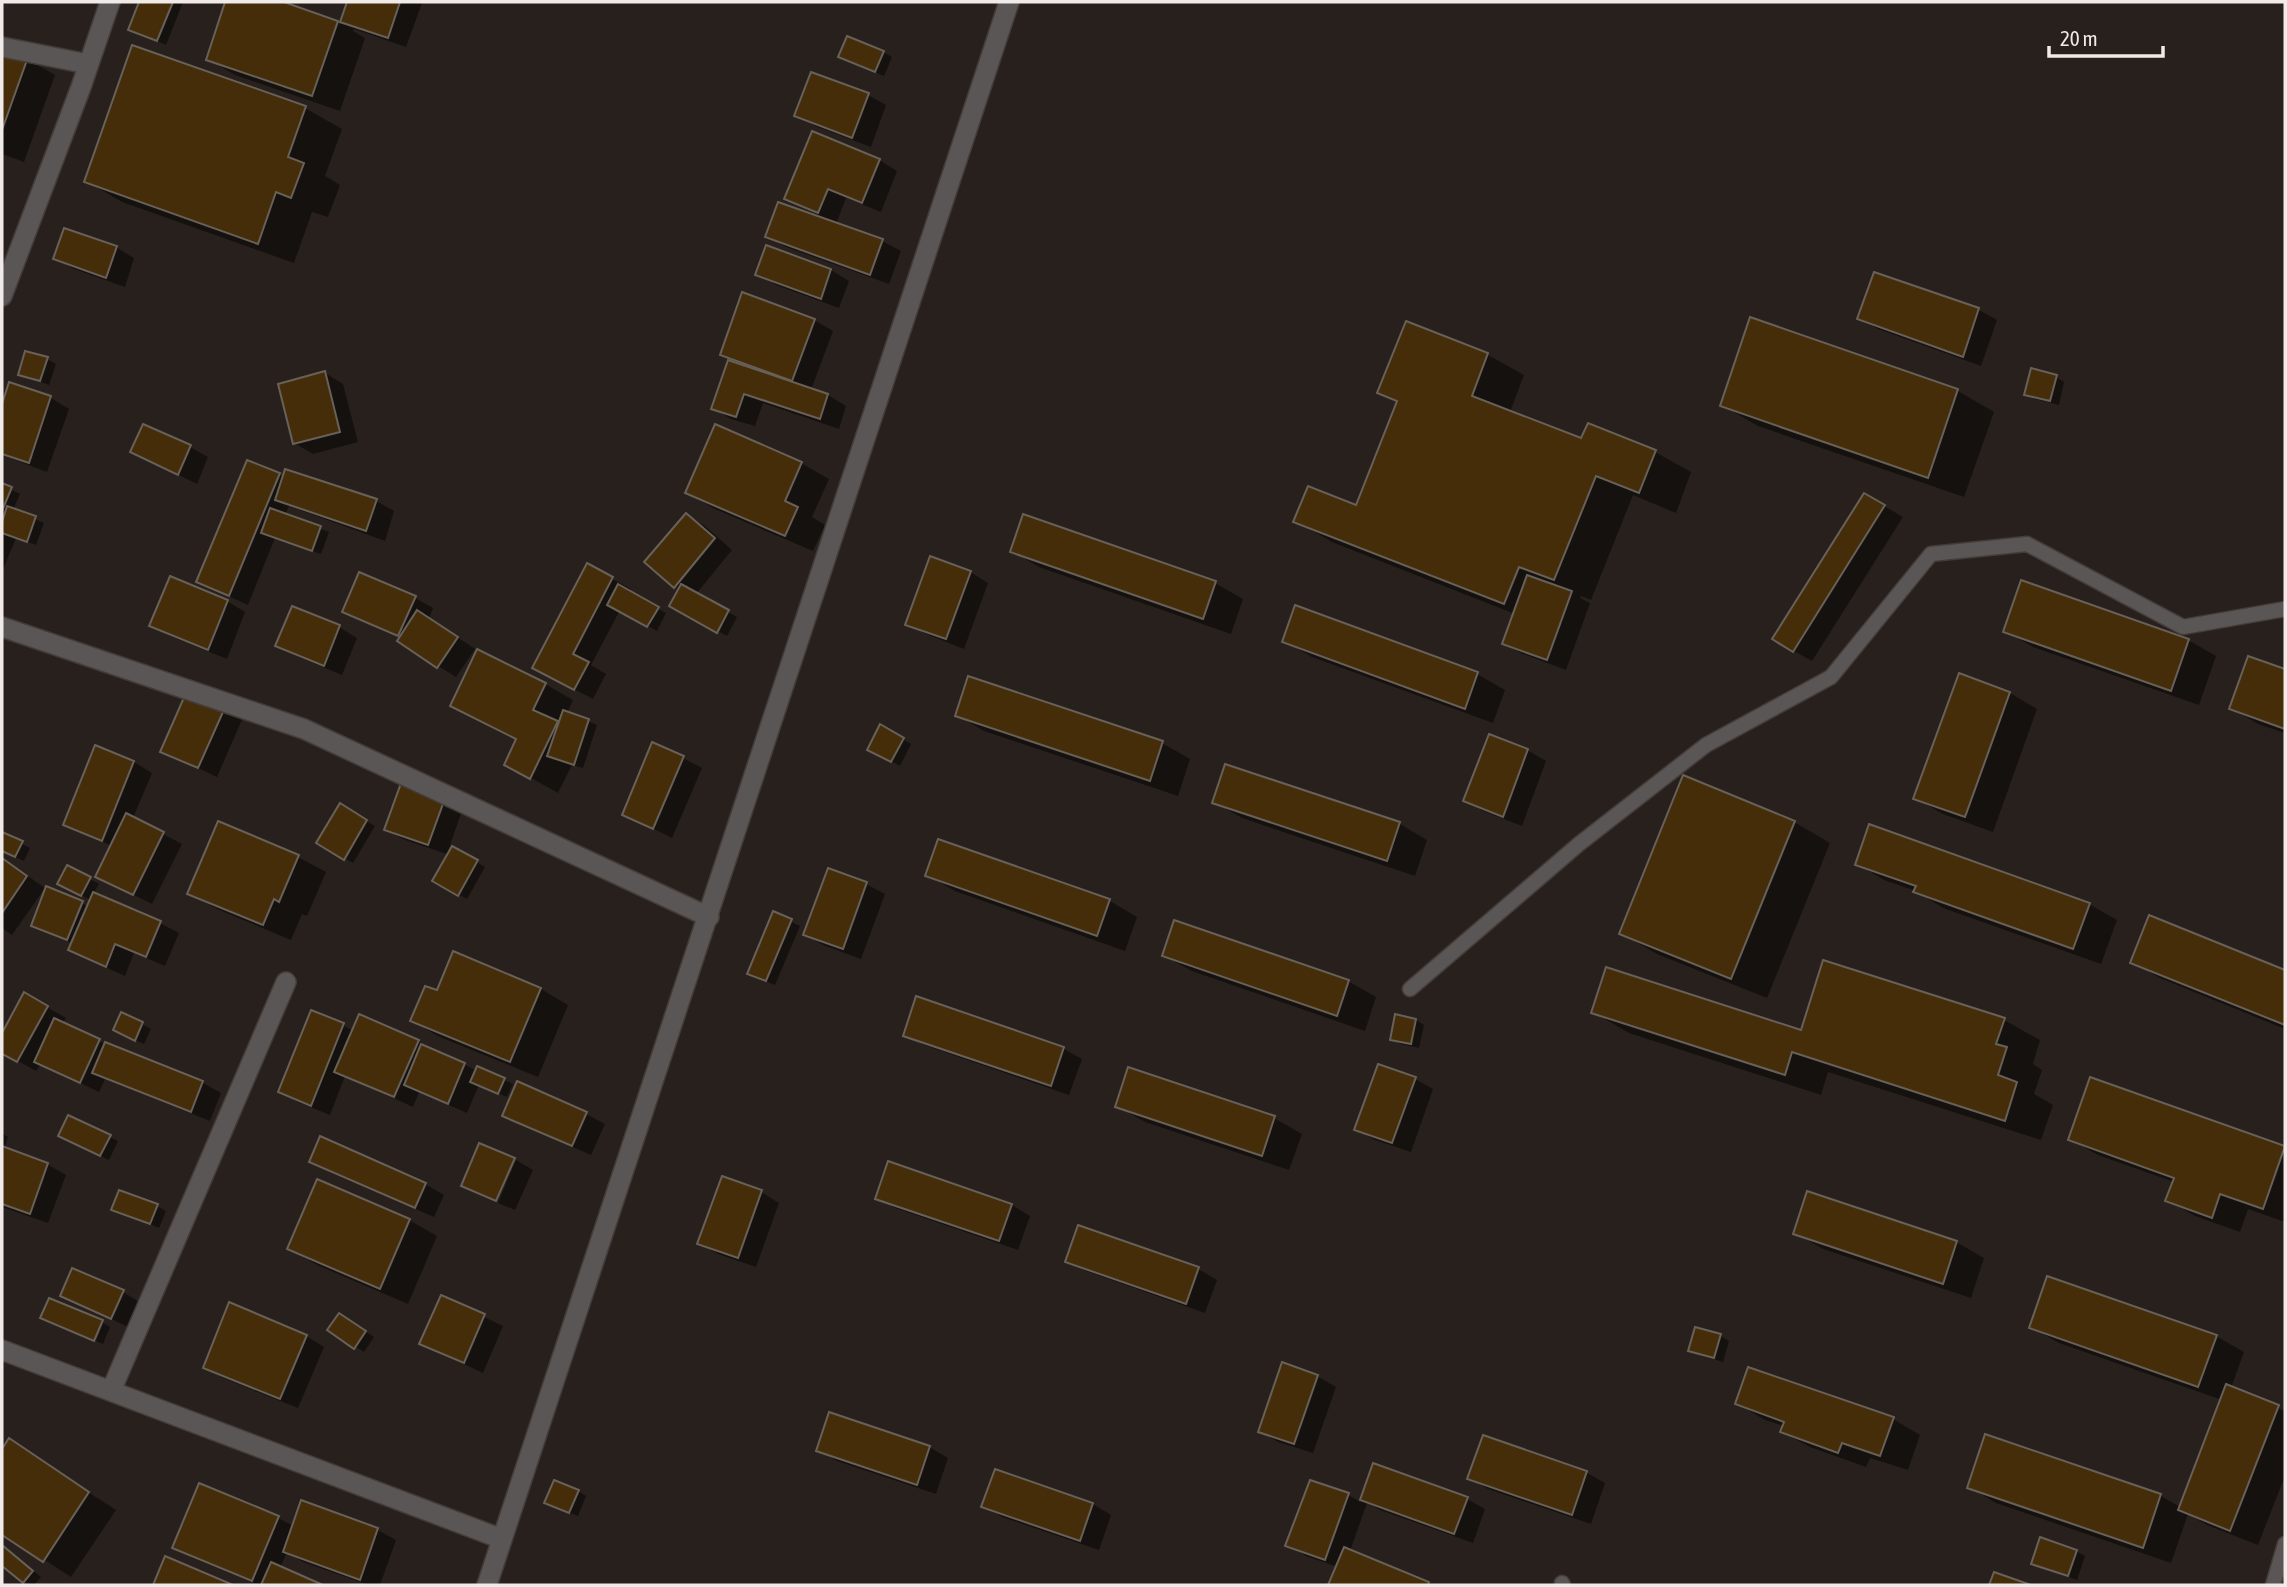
<svg xmlns="http://www.w3.org/2000/svg" width="2287" height="1587" viewBox="0 0 2287 1587" font-family="'Asap Condensed',sans-serif">
	<style>
		.shadow { fill: #0007 }
		.building { fill: #462d0a; stroke: #676159; stroke-width: 2 }
		.lines { fill: none; stroke-linecap: round; stroke-linejoin: round }
		.service-casing { stroke: #443c39; stroke-width: 17 }
		.minor-casing { stroke: #443c39; stroke-width: 22 }
		.service { stroke: #5b5656; stroke-width: 14 }
		.minor { stroke: #5b5656; stroke-width: 19 }
	</style>
	<rect width="100%" height="100%" fill="#28201d"/>
	<g class="shadow">
		<polygon points="141,2 183,2 166,45 131,29"/>
		<polygon points="227,2 279,2 341,24 349,2 422,3 406,47 354,29 353,31 365,38 340,111 235,75 208,59"/>
		<polygon points="133,47 305,108 342,129 325,176 340,185 328,217 312,212 294,263 122,202 86,181"/>
		<polygon points="2,50 27,59 55,75 24,162 2,154"/>
		<polygon points="883,52 892,57 884,76 841,57"/>
		<polygon points="868,95 886,105 871,147 815,126 797,115"/>
		<polygon points="879,160 897,171 881,212 846,198 836,224 882,241 901,251 889,284 786,247 768,237 814,216 815,213 786,198"/>
		<polygon points="116,247 134,258 125,287 74,269 55,258"/>
		<polygon points="767,247 831,270 849,281 839,308 776,285 757,274"/>
		<polygon points="1875,274 1979,310 1997,320 1981,366 1878,329 1859,319"/>
		<polygon points="1751,319 1958,391 1994,412 1964,497 1758,426 1722,405"/>
		<polygon points="814,320 833,331 811,390 828,395 846,406 839,429 763,403 755,426 731,419 713,408 738,363 722,354"/>
		<polygon points="1407,323 1488,355 1524,375 1510,412 1582,440 1655,452 1691,472 1676,513 1633,495 1591,600 1581,596 1580,598 1590,603 1566,670 1523,654 1504,644 1515,614 1332,542 1296,521 1357,508 1398,403 1379,393"/>
		<polygon points="47,359 56,364 49,385 20,374"/>
		<polygon points="325,373 343,384 358,442 313,454 294,443"/>
		<polygon points="2056,377 2064,382 2059,405 2035,399 2026,394"/>
		<polygon points="10,384 51,398 69,409 47,472 2,455 2,409"/>
		<polygon points="190,447 208,457 197,484 132,452"/>
		<polygon points="801,463 829,479 812,517 825,525 813,551 715,509 687,493"/>
		<polygon points="279,475 376,501 394,511 385,541 289,506 285,515 329,532 321,554 275,538 248,605 198,582"/>
		<polygon points="2,485 20,494 13,510 44,523 36,545 16,538 2,572 2,527 7,513 2,511"/>
		<polygon points="1865,495 1903,517 1812,661 1794,651"/>
		<polygon points="686,515 705,526 732,550 696,594 737,617 727,636 671,605 680,589 675,586"/>
		<polygon points="1024,516 1215,583 1243,599 1231,634 1039,567 1012,551"/>
		<polygon points="588,566 631,589 629,593 666,613 657,631 620,610 591,665 606,674 593,699 553,678"/>
		<polygon points="970,572 988,583 964,649 926,634 908,624"/>
		<polygon points="415,598 433,608 429,618 475,649 456,677 438,666 401,638 345,611"/>
		<polygon points="227,601 245,612 227,659 170,636 151,625"/>
		<polygon points="1296,607 1477,674 1505,690 1493,723 1312,657 1284,641"/>
		<polygon points="339,627 357,638 342,675 296,656 278,645"/>
		<polygon points="2005,631 2188,640 2216,656 2199,705 2033,647"/>
		<polygon points="2249,658 2285,671 2285,733 2258,724 2231,708"/>
		<polygon points="1960,675 2010,693 2037,709 1993,832 1943,814 1915,798"/>
		<polygon points="545,684 573,700 567,713 597,725 583,768 572,765 558,793 506,764 518,740 452,705"/>
		<polygon points="189,689 244,715 217,777 162,751"/>
		<polygon points="957,715 1162,743 1190,759 1178,796 984,731"/>
		<polygon points="881,727 911,744 900,766 869,749"/>
		<polygon points="96,747 134,762 152,773 133,818 182,844 152,904 116,886 112,846 65,824"/>
		<polygon points="1527,750 1546,761 1522,826 1483,811 1465,800"/>
		<polygon points="683,758 702,768 672,838 624,814"/>
		<polygon points="1226,766 1400,824 1427,840 1415,876 1242,818 1214,802"/>
		<polygon points="405,777 465,802 447,854 405,840 386,830"/>
		<polygon points="340,806 375,826 353,863 318,842"/>
		<polygon points="1794,822 1830,843 1767,998 1657,954 1621,933"/>
		<polygon points="2,834 30,848 24,861 2,851"/>
		<polygon points="939,841 1110,901 1137,917 1125,951 955,891 927,875"/>
		<polygon points="453,848 485,867 467,899 434,881"/>
		<polygon points="298,857 326,872 307,916 302,914 291,940 217,909 189,893"/>
		<polygon points="2,858 45,888 12,935 2,928"/>
		<polygon points="1857,864 2089,904 2117,920 2101,964 1943,908 1916,891 1884,880"/>
		<polygon points="68,867 99,884 93,894 160,923 179,933 165,966 134,953 125,976 89,960 71,950 73,944 33,925 82,903 89,907 92,901 60,883"/>
		<polygon points="829,870 866,884 885,894 861,959 823,945 805,934"/>
		<polygon points="774,913 800,926 775,985 758,978"/>
		<polygon points="2150,917 2285,971 2285,1029 2160,978 2132,962"/>
		<polygon points="454,953 541,989 568,1005 538,1077 440,1037 412,1021 438,992"/>
		<polygon points="1164,956 1348,981 1376,997 1365,1031 1192,971"/>
		<polygon points="25,995 66,1018 62,1024 107,1045 203,1083 221,1093 210,1121 105,1079 99,1092 41,1064 36,1071 2,1052 2,1036"/>
		<polygon points="917,999 1064,1049 1082,1059 1069,1095 924,1045 905,1035"/>
		<polygon points="1593,1012 1802,1032 2004,1020 2040,1040 2033,1064 2042,1070 2034,1094 2053,1105 2041,1140 1828,1072 1821,1095 1629,1033"/>
		<polygon points="1397,1016 1416,1020 1424,1025 1419,1048 1400,1044 1392,1039"/>
		<polygon points="142,1024 151,1029 144,1044 124,1035"/>
		<polygon points="343,1025 353,1031 418,1041 477,1071 478,1068 513,1084 507,1097 479,1085 467,1113 419,1092 413,1107 345,1076 330,1115 298,1102 280,1091"/>
		<polygon points="1415,1079 1433,1089 1411,1152 1375,1140 1356,1129"/>
		<polygon points="2091,1079 2285,1148 2285,1222 2248,1209 2240,1232 2195,1216 2168,1200 2174,1182 2098,1155 2070,1139"/>
		<polygon points="518,1084 586,1114 605,1124 591,1155 523,1125 505,1115"/>
		<polygon points="1117,1106 1274,1118 1302,1134 1289,1170 1145,1122"/>
		<polygon points="2,1133 8,1137 4,1149 47,1164 66,1175 48,1223 2,1207"/>
		<polygon points="110,1137 118,1141 109,1160 69,1140"/>
		<polygon points="516,1160 533,1170 515,1210 498,1203"/>
		<polygon points="311,1162 425,1184 444,1195 434,1217 329,1172"/>
		<polygon points="761,1192 779,1203 756,1267 718,1254 699,1243"/>
		<polygon points="877,1198 1012,1205 1030,1216 1018,1250 895,1208"/>
		<polygon points="157,1206 166,1211 159,1228 113,1209"/>
		<polygon points="409,1220 437,1236 408,1304 317,1265 289,1249"/>
		<polygon points="1079,1227 1198,1269 1217,1280 1205,1313 1086,1271 1068,1261"/>
		<polygon points="1795,1233 1956,1242 1984,1258 1971,1298 1823,1249"/>
		<polygon points="123,1292 141,1303 130,1328 62,1295"/>
		<polygon points="442,1297 503,1326 483,1373 421,1344"/>
		<polygon points="348,1320 374,1337 364,1352 329,1330"/>
		<polygon points="103,1323 110,1327 103,1344 96,1341"/>
		<polygon points="2031,1327 2216,1336 2244,1352 2231,1388 2285,1411 2285,1476 2258,1545 2207,1525 2188,1514 2171,1563 1996,1503 1969,1487 1986,1436 2161,1496 2180,1507 2222,1400 2059,1343"/>
		<polygon points="1696,1329 1721,1336 1729,1341 1723,1362 1699,1355 1690,1350"/>
		<polygon points="306,1336 324,1347 298,1408 223,1378 205,1367"/>
		<polygon points="1317,1376 1336,1387 1313,1453 1278,1442 1260,1431"/>
		<polygon points="1738,1404 1893,1419 1920,1435 1908,1470 1870,1458 1866,1467 1810,1447 1782,1432 1784,1426 1765,1420"/>
		<polygon points="1484,1437 1587,1473 1605,1483 1591,1524 1488,1489 1469,1478"/>
		<polygon points="9,1441 116,1510 71,1577 2,1532 2,1452"/>
		<polygon points="929,1447 948,1458 936,1494 837,1461 819,1450"/>
		<polygon points="1374,1465 1467,1499 1485,1509 1473,1543 1380,1510 1367,1503 1350,1551 1432,1585 1330,1585 1338,1567 1306,1556 1288,1545 1348,1495 1361,1502"/>
		<polygon points="996,1471 1093,1504 1111,1515 1099,1550 1002,1517 984,1506"/>
		<polygon points="200,1485 278,1518 294,1526 302,1503 378,1530 396,1540 380,1585 369,1585 303,1562 287,1552 280,1568 319,1585 259,1585 193,1558 174,1547"/>
		<polygon points="578,1491 586,1496 578,1516 555,1507"/>
		<polygon points="2,1545 41,1577 34,1585 24,1582 2,1564"/>
		<polygon points="2076,1551 2085,1556 2077,1580 2033,1563"/>
	</g>
	<g class="building">
		<polygon points="139,2 173,2 157,41 128,30"/>
		<polygon points="225,2 284,2 338,21 312,96 206,60"/>
		<polygon points="347,2 400,2 388,38 340,22"/>
		<polygon points="847,36 884,51 875,72 838,57"/>
		<polygon points="132,45 306,106 288,157 304,163 291,198 276,192 258,244 84,182"/>
		<polygon points="2,48 28,57 2,130"/>
		<polygon points="811,72 869,93 852,138 794,116"/>
		<polygon points="812,131 880,159 862,203 828,189 818,213 784,199"/>
		<polygon points="778,202 883,239 870,275 765,237"/>
		<polygon points="64,228 117,246 106,278 53,259"/>
		<polygon points="766,245 831,269 821,299 755,275"/>
		<polygon points="1874,272 1979,308 1963,357 1857,319"/>
		<polygon points="742,292 815,319 792,381 720,355"/>
		<polygon points="1750,317 1958,389 1928,478 1720,406"/>
		<polygon points="1406,321 1488,353 1472,396 1581,438 1588,423 1656,450 1639,493 1596,476 1554,580 1519,567 1504,604 1293,522 1308,486 1356,505 1397,401 1377,393"/>
		<polygon points="25,351 48,357 40,381 18,375"/>
		<polygon points="728,360 828,394 820,419 744,394 736,417 711,409"/>
		<polygon points="2031,368 2057,375 2050,401 2024,395"/>
		<polygon points="325,371 340,432 293,444 278,384"/>
		<polygon points="9,382 51,396 29,463 2,454 2,404"/>
		<polygon points="143,424 191,445 178,475 130,452"/>
		<polygon points="715,424 802,462 785,501 798,507 785,536 685,493"/>
		<polygon points="247,460 280,473 229,596 196,582"/>
		<polygon points="285,469 377,499 366,531 275,500"/>
		<polygon points="2,483 12,487 2,511"/>
		<polygon points="1864,493 1885,505 1793,652 1772,639"/>
		<polygon points="7,506 36,516 27,542 2,533 2,522"/>
		<polygon points="270,508 321,526 312,551 261,533"/>
		<polygon points="686,513 715,538 674,588 644,562"/>
		<polygon points="1023,514 1216,581 1203,619 1010,552"/>
		<polygon points="930,556 971,571 946,639 905,625"/>
		<polygon points="587,563 613,577 573,654 589,662 574,690 532,668"/>
		<polygon points="359,572 416,596 398,636 342,612"/>
		<polygon points="1527,575 1572,591 1547,660 1502,644"/>
		<polygon points="170,576 228,600 208,650 149,626"/>
		<polygon points="2021,580 2189,639 2171,691 2003,632"/>
		<polygon points="618,584 659,607 647,627 607,605"/>
		<polygon points="681,584 729,610 717,633 669,606"/>
		<polygon points="1295,605 1478,672 1465,709 1282,642"/>
		<polygon points="292,606 340,625 324,666 275,646"/>
		<polygon points="417,610 458,637 437,668 397,641"/>
		<polygon points="477,649 546,683 533,710 558,721 530,779 504,765 516,739 450,706"/>
		<polygon points="2248,656 2285,669 2285,729 2229,709"/>
		<polygon points="1959,673 2010,692 1965,817 1913,799"/>
		<polygon points="968,676 1163,741 1150,781 955,716"/>
		<polygon points="189,686 227,703 198,768 160,752"/>
		<polygon points="563,710 589,719 574,765 547,756"/>
		<polygon points="880,724 904,738 891,762 867,750"/>
		<polygon points="1489,734 1528,749 1503,817 1463,801"/>
		<polygon points="652,742 684,756 653,829 622,815"/>
		<polygon points="95,745 134,761 102,841 63,825"/>
		<polygon points="1225,764 1400,822 1387,861 1212,803"/>
		<polygon points="404,775 448,790 428,845 384,830"/>
		<polygon points="1683,775 1795,821 1731,979 1619,934"/>
		<polygon points="340,803 367,820 344,860 316,843"/>
		<polygon points="126,813 164,832 133,895 95,877"/>
		<polygon points="218,821 299,855 279,902 274,899 263,925 187,894"/>
		<polygon points="1869,824 2090,903 2073,949 1913,892 1916,886 1855,865"/>
		<polygon points="2,832 23,841 15,857 2,851"/>
		<polygon points="938,839 1110,899 1097,936 925,876"/>
		<polygon points="452,846 478,860 458,896 432,881"/>
		<polygon points="2,858 27,876 2,913"/>
		<polygon points="67,865 91,877 81,896 57,884"/>
		<polygon points="828,868 867,882 843,949 803,935"/>
		<polygon points="46,886 83,901 67,940 31,926"/>
		<polygon points="93,892 161,921 146,957 115,944 106,967 68,950"/>
		<polygon points="773,911 792,919 766,981 747,974"/>
		<polygon points="2149,915 2285,970 2285,1025 2130,963"/>
		<polygon points="1174,920 1349,980 1337,1016 1162,956"/>
		<polygon points="453,951 541,988 510,1062 410,1021 425,986 437,990"/>
		<polygon points="1823,960 2005,1018 1996,1044 2007,1047 1998,1075 2017,1082 2005,1121 1792,1052 1785,1075 1591,1013 1606,967 1801,1030"/>
		<polygon points="24,992 48,1006 17,1062 2,1054 2,1033"/>
		<polygon points="916,996 1064,1047 1051,1086 903,1036"/>
		<polygon points="311,1010 344,1023 311,1106 278,1092"/>
		<polygon points="121,1012 143,1022 135,1041 113,1030"/>
		<polygon points="359,1014 419,1040 394,1097 334,1072"/>
		<polygon points="1395,1014 1416,1019 1411,1044 1390,1040"/>
		<polygon points="54,1018 100,1039 80,1083 34,1062"/>
		<polygon points="105,1042 203,1081 191,1112 92,1073"/>
		<polygon points="421,1044 465,1063 448,1104 404,1085"/>
		<polygon points="1378,1064 1416,1077 1392,1143 1354,1130"/>
		<polygon points="477,1066 505,1078 498,1094 470,1082"/>
		<polygon points="1128,1067 1275,1116 1262,1156 1115,1107"/>
		<polygon points="2090,1077 2285,1146 2263,1209 2220,1194 2212,1218 2165,1201 2174,1178 2068,1140"/>
		<polygon points="517,1081 587,1112 572,1146 502,1116"/>
		<polygon points="68,1115 111,1135 100,1156 58,1136"/>
		<polygon points="320,1136 426,1183 415,1208 309,1162"/>
		<polygon points="479,1143 515,1158 496,1201 461,1186"/>
		<polygon points="2,1146 48,1163 30,1214 2,1204"/>
		<polygon points="888,1161 1012,1204 999,1241 875,1199"/>
		<polygon points="722,1176 762,1190 738,1258 697,1244"/>
		<polygon points="317,1179 410,1219 380,1289 287,1249"/>
		<polygon points="119,1190 158,1204 150,1224 111,1210"/>
		<polygon points="1807,1191 1957,1241 1943,1284 1793,1234"/>
		<polygon points="1078,1225 1199,1267 1186,1304 1065,1262"/>
		<polygon points="72,1268 124,1290 111,1319 60,1296"/>
		<polygon points="2047,1276 2217,1335 2198,1387 2029,1328"/>
		<polygon points="441,1295 485,1314 464,1363 419,1344"/>
		<polygon points="49,1298 103,1320 94,1341 40,1318"/>
		<polygon points="229,1302 307,1335 280,1399 203,1368"/>
		<polygon points="339,1313 366,1331 354,1349 327,1330"/>
		<polygon points="1695,1327 1721,1334 1714,1358 1688,1351"/>
		<polygon points="1282,1362 1318,1375 1294,1444 1258,1432"/>
		<polygon points="1748,1367 1894,1417 1880,1456 1842,1443 1838,1453 1780,1432 1784,1422 1735,1404"/>
		<polygon points="2226,1384 2279,1405 2230,1531 2178,1510"/>
		<polygon points="829,1412 930,1446 917,1485 816,1451"/>
		<polygon points="1985,1434 2161,1494 2143,1548 1967,1488"/>
		<polygon points="1483,1435 1587,1471 1572,1515 1467,1479"/>
		<polygon points="9,1438 89,1492 43,1562 2,1535 2,1449"/>
		<polygon points="1373,1463 1468,1497 1454,1534 1360,1500"/>
		<polygon points="995,1469 1093,1503 1080,1541 981,1507"/>
		<polygon points="554,1480 579,1490 569,1513 544,1503"/>
		<polygon points="1310,1480 1349,1493 1325,1560 1285,1546"/>
		<polygon points="199,1483 279,1516 252,1581 172,1548"/>
		<polygon points="301,1500 378,1528 360,1580 283,1552"/>
		<polygon points="2040,1537 2077,1550 2068,1576 2031,1564"/>
		<polygon points="2,1545 33,1571 23,1583 2,1566"/>
		<polygon points="1344,1547 1429,1582 1428,1585 1328,1585"/>
		<polygon points="165,1556 231,1584 230,1585 153,1585"/>
		<polygon points="271,1562 323,1585 261,1585"/>
		<polygon points="1994,1572 2031,1585 1989,1585"/>
	</g>
	<g class="lines">
		<defs>
			<g id="service">
				<polyline points="1410,989 1579,844 1706,745 1831,677 1931,554 2027,544 2183,627 2285,609"/>
				<polyline points="1562,1583 1563,1585"/>
				<polyline points="2273,1585 2285,1544"/>
			</g>
			<g id="minor">
				<polyline points="2,47 88,64"/>
				<polyline points="2,296 81,87 110,2"/>
				<polyline points="2,627 304,729 709,917"/>
				<polyline points="2,1350 502,1539"/>
				<polyline points="111,1391 286,982"/>
				<polyline points="487,1585 1009,2"/>
			</g>
		</defs>
		<use href="#service" class="service-casing"/>
		<use href="#minor" class="minor-casing"/>
		<use href="#service" class="service"/>
		<use href="#minor" class="minor"/>
	</g>
	<rect width="2287" height="1587" fill="none" stroke="#f0eae8" stroke-width="7"/>
	<path d="M2049 46v10h114v-10" fill="none" stroke="#f0eae8" stroke-width="3.5"/>
	<text x="2060" y="46" font-size="21" fill="#f0eae8" stroke="#28201d" stroke-width="5" paint-order="stroke">20 m</text>
</svg>
